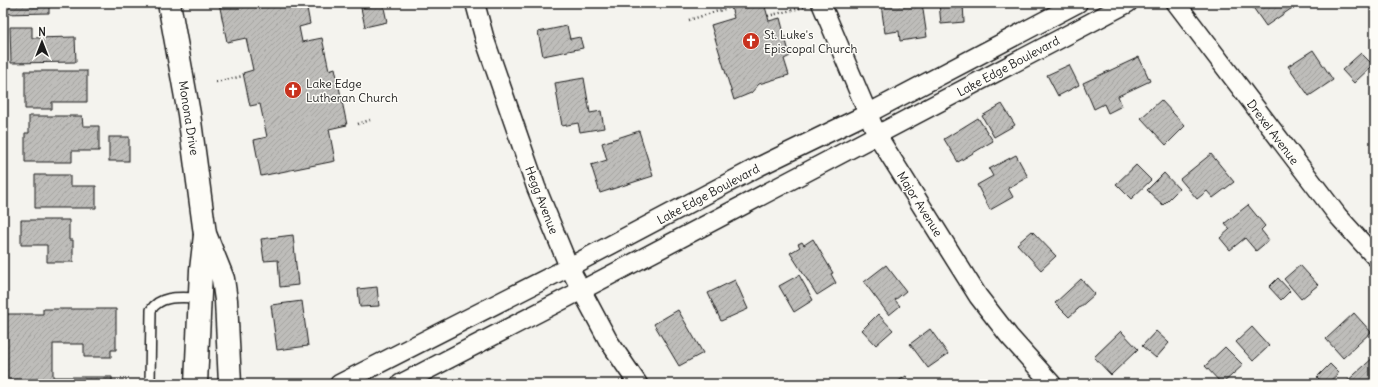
<svg xmlns="http://www.w3.org/2000/svg" width="1378" height="387" viewBox="0 0 1378 387" font-family="Delius,sans-serif">
	<style>
		.building { fill: url(#building-hatch); stroke: #1c1c1c }
		.lines { fill: none; stroke-linecap: round; stroke-linejoin: round }
		.service-casing { stroke: #1c1c1c; stroke-width: 12 }
		.minor-casing { stroke: #1c1c1c; stroke-width: 21 }
		.tertiary-casing { stroke: #1c1c1c; stroke-width: 25 }
		.path { stroke: #1c1c1c; stroke-width: 2.5; stroke-dasharray: 1 3; stroke-linecap: butt }
		.service { stroke: #fdfcf7; stroke-width: 9 }
		.minor { stroke: #fdfcf7; stroke-width: 18 }
		.tertiary { stroke: #fdfcf7; stroke-width: 22 }
		.labels { text-anchor: middle; dominant-baseline: central; stroke-width: 3; stroke-linejoin: round; paint-order: stroke }
		.poi-label { font-size: 12px; fill: #1c1c1c; stroke: #fdfcf7; text-anchor: start }
		.street-label { font-size: 12px; fill: #1c1c1c; stroke: #fdfcf7 }
	</style>
	<defs>
		<pattern id="building-hatch" width="6" height="6" patternUnits="userSpaceOnUse"><rect width="6" height="6" fill="#bebdba"/><path d="M-1 1l2-2M0 6l6-6M5 7l2-2" fill="none" stroke="#a3a29f"/></pattern>
	</defs>
	<rect width="100%" height="100%" fill="#f4f3ee"/>
	<filter id="ink" filterUnits="userSpaceOnUse"><feTurbulence type="fractalNoise" baseFrequency=".025" numOctaves="2"/><feDisplacementMap in="SourceGraphic" scale="8" xChannelSelector="R" yChannelSelector="G"/><feConvolveMatrix kernelMatrix="1 2 1 2 8 2 1 2 1" color-interpolation-filters="sRGB"/></filter>
	<g filter="url(#ink)">
		<g class="building">
			<polygon points="3,3 49,3 49,13 3,14"/>
			<polygon points="219,3 306,3 310,24 299,27 302,42 322,38 329,70 335,68 347,125 329,129 335,161 261,176 254,140 267,137 260,104 250,106 243,73 253,70 246,38 227,42"/>
			<polygon points="383,3 387,22 365,27 361,8"/>
			<polygon points="526,3 545,3 527,6"/>
			<polygon points="730,3 764,3 769,21 780,18 790,56 784,59 789,75 759,84 751,93 734,100 711,25 734,18"/>
			<polygon points="894,3 922,3 927,37 900,41 899,31 885,33 881,5"/>
			<polygon points="939,3 963,3 964,22 941,24"/>
			<polygon points="1257,3 1297,3 1298,4 1266,26 1252,6"/>
			<polygon points="567,26 570,39 580,37 583,48 543,56 538,32"/>
			<polygon points="10,27 32,27 32,38 75,37 76,62 11,63"/>
			<polygon points="1313,50 1333,80 1309,96 1288,66"/>
			<polygon points="1361,53 1373,65 1354,83 1342,70"/>
			<polygon points="1139,57 1150,81 1118,96 1122,106 1108,113 1104,104 1094,109 1083,83"/>
			<polygon points="1069,65 1079,85 1058,96 1047,75"/>
			<polygon points="25,71 87,71 87,102 52,102 52,109 25,109"/>
			<polygon points="584,78 590,113 601,111 604,128 580,132 578,123 562,126 555,83"/>
			<polygon points="1161,100 1185,126 1166,145 1141,118"/>
			<polygon points="1002,104 1015,125 994,137 982,116"/>
			<polygon points="29,116 82,116 83,126 99,126 99,151 72,151 72,162 25,162 25,133 29,133"/>
			<polygon points="978,118 993,141 958,162 944,139"/>
			<polygon points="639,131 653,176 600,193 591,165 607,160 602,143"/>
			<rect x="109" y="137" width="20" height="24"/>
			<polygon points="1211,154 1234,182 1213,198 1207,191 1197,199 1180,179"/>
			<polygon points="1016,155 1028,177 1008,188 1013,197 990,210 977,185 993,176 989,169"/>
			<polygon points="1136,165 1151,180 1131,199 1116,184"/>
			<polygon points="1164,173 1179,189 1163,205 1147,190"/>
			<polygon points="35,175 70,175 70,186 96,186 96,208 35,208"/>
			<polygon points="1248,205 1265,226 1261,230 1269,240 1256,251 1245,238 1230,250 1220,238 1230,229 1225,223"/>
			<polygon points="21,220 69,220 69,240 73,240 73,262 47,262 47,245 21,245"/>
			<polygon points="1032,231 1056,256 1041,270 1017,244"/>
			<polygon points="293,235 298,285 280,287 278,260 264,261 261,239"/>
			<polygon points="813,239 833,273 831,274 836,283 817,295 790,253 800,247 798,244 802,242 804,245"/>
			<polygon points="886,265 906,291 895,300 900,306 889,315 864,282"/>
			<polygon points="1300,265 1318,285 1301,299 1284,279"/>
			<polygon points="799,275 813,300 794,312 779,286"/>
			<polygon points="1278,278 1290,291 1281,300 1269,287"/>
			<polygon points="1081,279 1095,294 1069,317 1055,303"/>
			<polygon points="735,280 748,309 721,321 708,293"/>
			<polygon points="377,287 379,306 360,307 358,289"/>
			<polygon points="302,301 308,346 277,350 271,305"/>
			<polygon points="43,309 116,309 116,350 111,350 111,357 84,357 84,344 53,344 53,377 112,377 112,384 3,384 3,314 43,314"/>
			<polygon points="678,310 703,353 679,366 654,324"/>
			<polygon points="1354,313 1371,332 1343,358 1326,339"/>
			<polygon points="878,314 893,330 876,345 862,330"/>
			<polygon points="1252,327 1269,346 1253,361 1236,342"/>
			<polygon points="930,329 948,354 928,368 910,344"/>
			<polygon points="1121,331 1138,349 1111,375 1094,357"/>
			<polygon points="1156,331 1169,343 1156,358 1142,346"/>
			<polygon points="1225,347 1243,365 1222,384 1205,366"/>
			<polygon points="1375,356 1375,384 1344,384"/>
			<polygon points="1330,364 1339,373 1327,384 1324,384 1317,377"/>
			<polygon points="906,376 912,384 894,384"/>
		</g>
		<g class="lines">
			<defs>
				<path id="service" d="M150 384 151 310C161 294 183 298 199 298"/>
				<g id="minor">
					<polyline points="475,3 485,40 536,187 569,267 608,340 638,384"/>
					<polyline points="821,3 877,135 978,296 1009,336 1052,384"/>
					<polyline points="1176,3 1338,216 1375,257"/>
					<polyline points="339,384 569,267 758,167 867,114 1078,3"/>
					<polyline points="400,384 582,290 1128,3"/>
				</g>
				<g id="tertiary">
					<polyline points="169,3 189,114 205,234 223,279 226,300 230,384"/>
					<polyline points="196,384 201,270 205,235"/>
				</g>
			</defs>
			<use href="#service" class="service-casing"/>
			<use href="#minor" class="minor-casing"/>
			<use href="#tertiary" class="tertiary-casing"/>
			<g class="path">
				<polyline points="768,16 804,7"/>
				<polyline points="689,20 731,7"/>
				<polyline points="216,82 243,76"/>
				<polyline points="358,124 370,120"/>
			</g>
			<use href="#service" class="service"/>
			<use href="#minor" class="minor"/>
			<use href="#tertiary" class="tertiary"/>
		</g>
	</g>
	<defs>
		<symbol id="church-disc" viewBox="-11 -11 22 22"><circle r="9.5" fill="#c8321e" stroke="#fdfcf7"/><path d="M-1.2-6h2.4v3.5h3.3v2.4h-3.3V6h-2.4V-.1h-3.3v-2.4h3.3Z" fill="#fff"/></symbol>
	</defs>
	<g fill-rule="evenodd">
		<use href="#church-disc" x="741" y="31" width="20" height="20"/>
		<use href="#church-disc" x="283" y="80" width="20" height="20"/>
	</g>
	<g class="labels">
		<g class="poi-label">
			<text x="764" y="34">St. Luke's<tspan x="764" dy="14">Episcopal Church</tspan></text>
			<text x="306" y="83">Lake Edge<tspan x="306" dy="14">Lutheran Church</tspan></text>
		</g>
		<g class="street-label">
			<text transform="translate(1008 66) rotate(-28)">Lake Edge Boulevard</text>
			<text transform="translate(189 118) rotate(81)">Monona Drive</text>
			<text transform="translate(1273 132) rotate(53)">Drexel Avenue</text>
			<text transform="translate(708 194) rotate(-28)">Lake Edge Boulevard</text>
			<text transform="translate(542 200) rotate(69)">Hegg Avenue</text>
			<text transform="translate(920 204) rotate(58)">Major Avenue</text>
		</g>
	</g>
	<rect width="1378" height="387" fill="none" stroke="#fdfcf7" stroke-width="16"/>
	<rect x="8" y="8" width="1362" height="371" fill="none" stroke="#1c1c1c" stroke-width="1.5" filter="url(#ink)"/>
	<g transform="translate(42 42)" stroke="#fdfcf7" stroke-width="3" paint-order="stroke">
	<path d="M0-3L7 15L0 10L-7 15Z" fill="#1c1c1c"/>
	<text y="-6" font-size="11" font-weight="bold" text-anchor="middle" fill="#1c1c1c">N</text>
	</g>
</svg>
